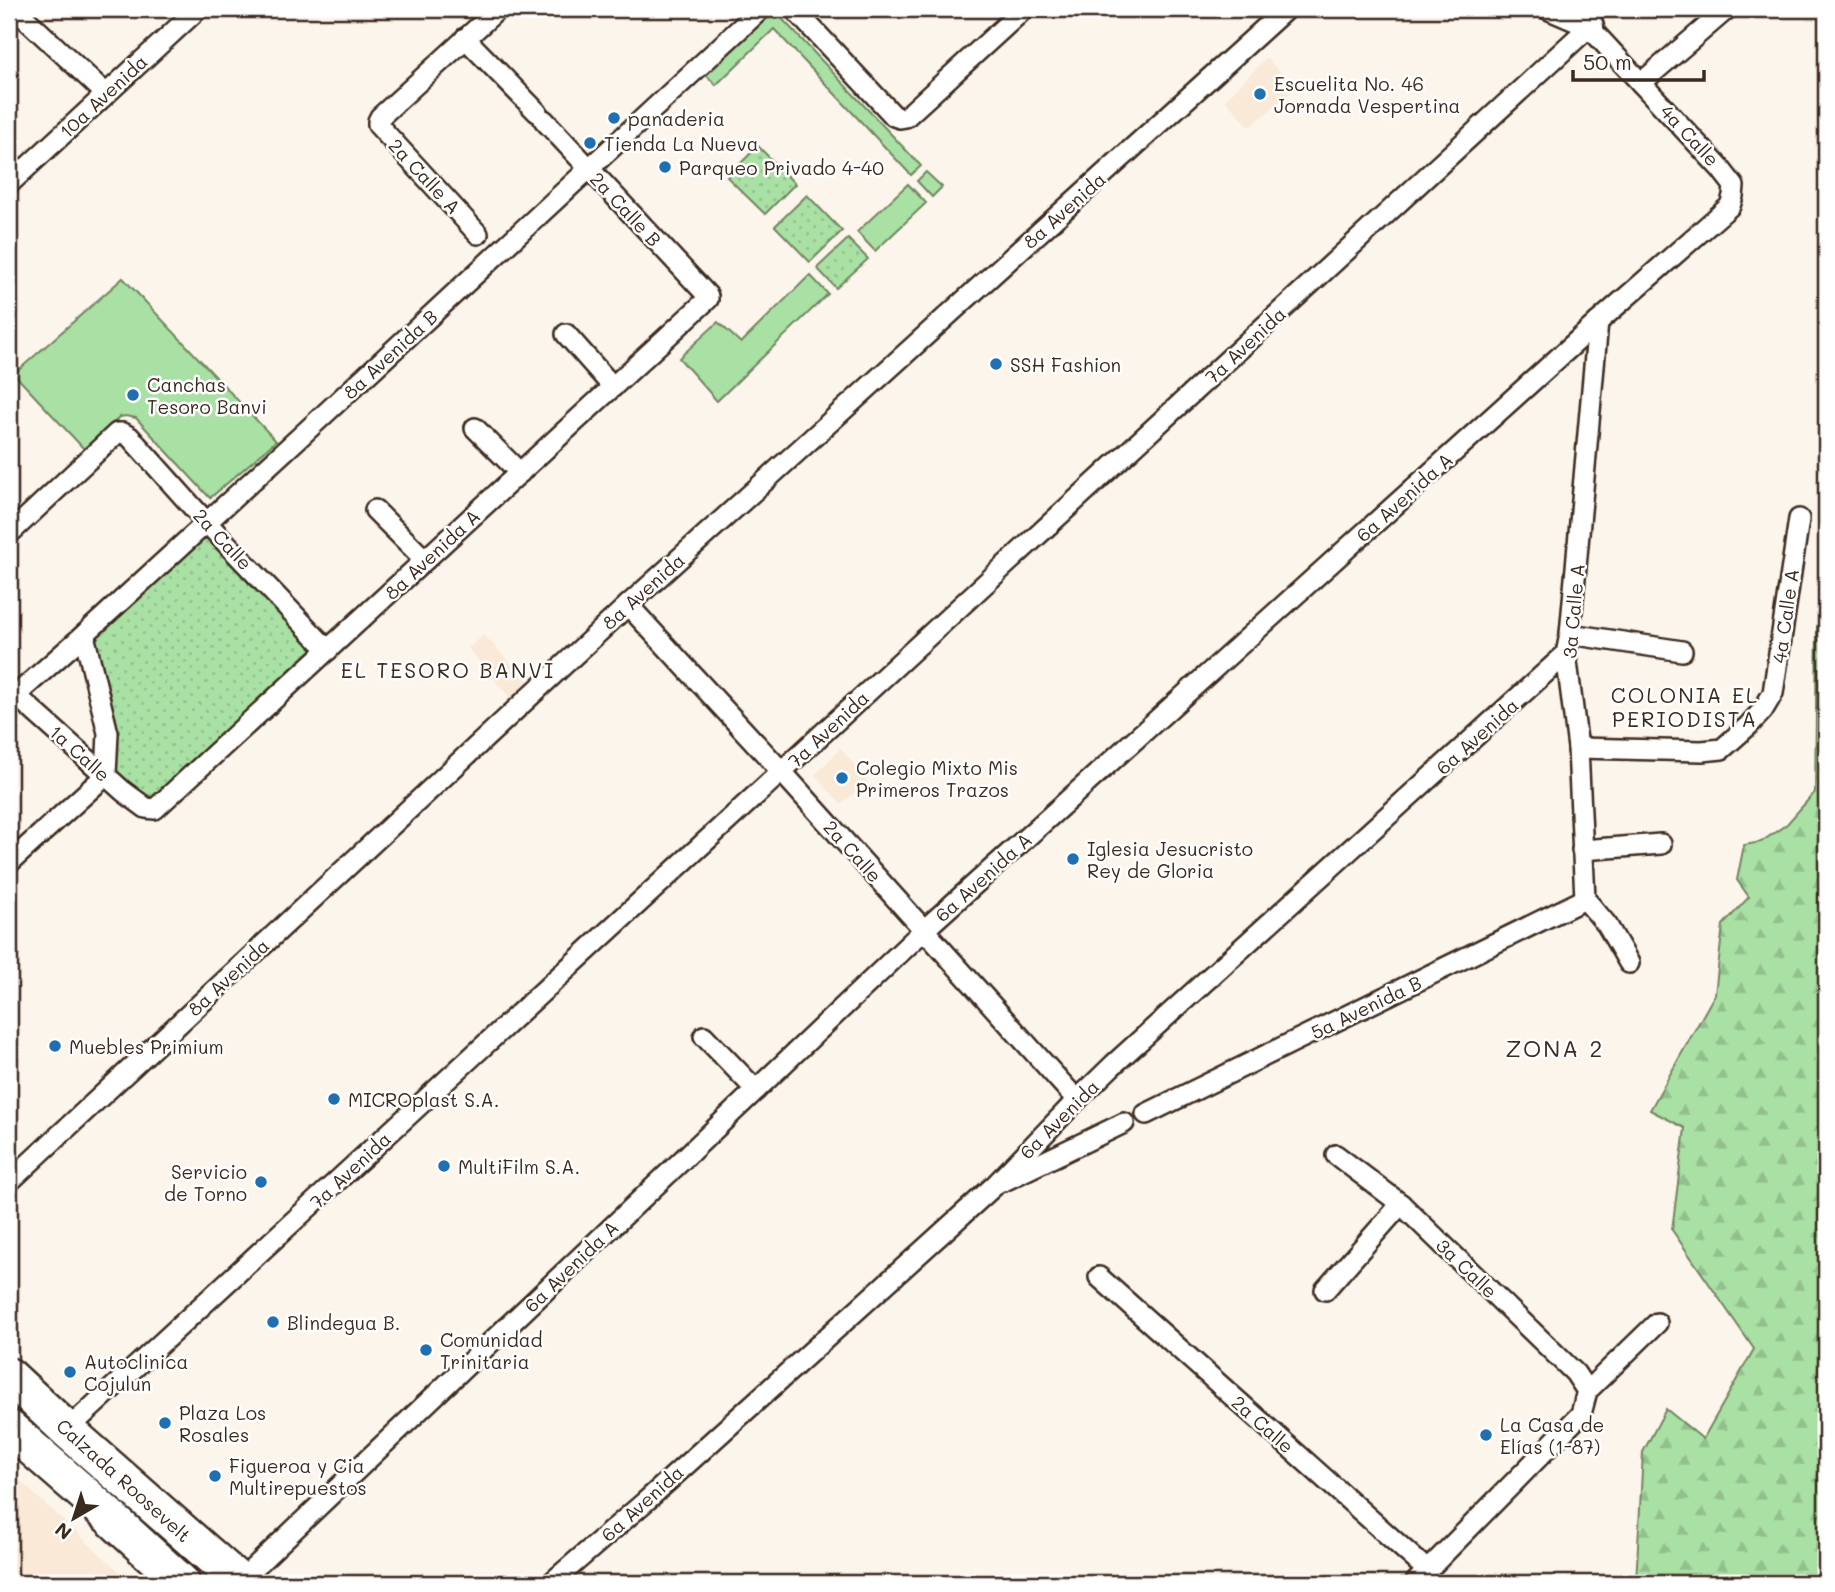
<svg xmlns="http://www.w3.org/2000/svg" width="1835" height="1592" viewBox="0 0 1835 1592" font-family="Mali,sans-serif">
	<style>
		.built { fill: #f9e9d6 }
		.green { fill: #a9e0a4; stroke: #728561; stroke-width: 2 }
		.forest { fill: url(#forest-firs); stroke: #728561; stroke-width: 2 }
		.park { fill: url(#park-dots); stroke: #728561; stroke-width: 2 }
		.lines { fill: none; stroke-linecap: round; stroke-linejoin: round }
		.street-casing { stroke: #3b2a1e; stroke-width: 24 }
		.secondary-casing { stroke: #3b2a1e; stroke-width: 33 }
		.highway-casing { stroke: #3b2a1e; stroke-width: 40 }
		.street { stroke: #fff; stroke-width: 19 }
		.secondary { stroke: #fff; stroke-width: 28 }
		.highway { stroke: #fff; stroke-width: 35 }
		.poi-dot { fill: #1f6fb2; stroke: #fff; stroke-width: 2.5 }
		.labels { text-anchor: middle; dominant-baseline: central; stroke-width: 5; stroke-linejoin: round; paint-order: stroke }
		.poi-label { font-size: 19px; fill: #3b2a1e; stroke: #fff; text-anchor: start }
		.street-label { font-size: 19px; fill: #3b2a1e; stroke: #fff }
		.neighbourhood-label { font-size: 21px; letter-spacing: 2px; fill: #3b2a1e; stroke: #fff }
		.quarter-label { font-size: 23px; letter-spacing: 2px; fill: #3b2a1e; stroke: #fff }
	</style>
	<defs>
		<pattern id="forest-firs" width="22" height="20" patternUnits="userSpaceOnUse" patternTransform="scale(1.75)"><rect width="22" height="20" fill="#a9e0a4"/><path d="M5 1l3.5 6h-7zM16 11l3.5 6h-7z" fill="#92c08d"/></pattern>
		<pattern id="park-dots" width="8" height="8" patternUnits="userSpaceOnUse" patternTransform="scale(1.75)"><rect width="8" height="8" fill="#a9e0a4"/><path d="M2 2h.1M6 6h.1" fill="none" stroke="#92c08d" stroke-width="1.8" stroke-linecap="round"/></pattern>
	</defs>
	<rect width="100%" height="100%" fill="#fcf5ec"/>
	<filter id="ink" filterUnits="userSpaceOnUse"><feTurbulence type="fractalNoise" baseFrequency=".0143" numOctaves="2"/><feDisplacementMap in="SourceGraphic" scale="14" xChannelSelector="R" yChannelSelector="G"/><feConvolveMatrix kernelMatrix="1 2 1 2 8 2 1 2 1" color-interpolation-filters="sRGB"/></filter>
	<g filter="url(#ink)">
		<g class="built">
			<polygon points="1266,58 1296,88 1250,127 1225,100"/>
			<polygon points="484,635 528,682 512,700 468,648"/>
			<polygon points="841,748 868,782 841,804 815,775"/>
			<polygon points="9,1471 132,1583 9,1583"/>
		</g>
		<g class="green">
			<polygon points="764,9 773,9 921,166 911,175 774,29 716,85 701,70"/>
			<polygon points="926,172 942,187 932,197 917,181"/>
			<polygon points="908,184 926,203 875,251 857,232"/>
			<polygon points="810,275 828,294 717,401 679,358 718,322 741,343"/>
			<polygon points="123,278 276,441 210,498 136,418 126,416 120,417 85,450 14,374"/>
		</g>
		<polygon class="forest" points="1826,623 1826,1583 1636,1583 1643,1452 1666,1409 1703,1439 1754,1349 1672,1230 1685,1128 1650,1110 1715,994 1723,925 1749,897 1737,880 1744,845 1761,842 1787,824 1815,792 1817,627"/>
		<g class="park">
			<polygon points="758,146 795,184 765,214 727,177"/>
			<polygon points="807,195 842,231 810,262 775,226"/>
			<polygon points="848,239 868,259 836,288 817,268"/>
			<polygon points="206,530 319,649 152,804 112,773 91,638"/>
		</g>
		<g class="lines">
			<defs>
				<g id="street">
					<polyline points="15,9 106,94"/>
					<polyline points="794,9 894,116 900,118 906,117 1024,9"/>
					<polyline points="465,38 537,112"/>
					<polyline points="1641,83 1727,9"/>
					<polyline points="9,184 198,9"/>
					<polyline points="478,234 378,125 378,121 380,117 498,9"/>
					<polyline points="566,334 613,387"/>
					<polyline points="475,428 520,473"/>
					<polyline points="375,510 425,560"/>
					<polyline points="9,534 117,433 123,433 130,437 206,522 328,650"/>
					<polyline points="628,605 782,772 1077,1100"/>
					<polyline points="1570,634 1682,651"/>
					<polyline points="9,689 123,791 146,808 155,809 708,299 708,296 544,120"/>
					<polyline points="16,695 86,633 301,436 761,9"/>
					<polyline points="1578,748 1702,751 1722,749 1748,726 1763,710 1773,693 1799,519"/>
					<polyline points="1582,850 1661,844"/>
					<polyline points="9,863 106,775 108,733 84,635"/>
					<polyline points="1585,899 1578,748 1566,654 1570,634 1598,322"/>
					<polyline points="1585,899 1607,925 1629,963"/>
					<polyline points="704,1036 756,1090"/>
					<polyline points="1146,1114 1585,899"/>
					<polyline points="1336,1155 1401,1204 1575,1373 1587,1391"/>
					<polyline points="1004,1181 1124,1123"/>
					<polyline points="9,1182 628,605 1286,9"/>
					<polyline points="1099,1277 1427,1570"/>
					<polyline points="1325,1290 1401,1204"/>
					<polyline points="67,1430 1589,27"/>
					<polyline points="239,1582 924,930 1598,322 1730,206 1733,196 1734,186 1720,168 1589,27 1547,9"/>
					<polyline points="551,1583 646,1501 994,1186 1077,1100 1113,1065 1566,654"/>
					<polyline points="1415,1583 1581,1414 1587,1391 1657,1323"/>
				</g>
				<polyline id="secondary" points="1582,9 1589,27"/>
				<g id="highway">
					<polyline points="9,1376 67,1430 241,1583"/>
					<polyline points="9,1428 88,1497 182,1583"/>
				</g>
			</defs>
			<use href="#street" class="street-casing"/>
			<use href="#secondary" class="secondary-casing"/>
			<use href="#highway" class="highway-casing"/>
			<use href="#street" class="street"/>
			<use href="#secondary" class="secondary"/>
			<use href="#highway" class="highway"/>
		</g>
	</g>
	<g class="poi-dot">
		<circle cx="1260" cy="94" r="7"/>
		<circle cx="614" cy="118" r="7"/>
		<circle cx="590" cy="143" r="7"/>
		<circle cx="665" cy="167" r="7"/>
		<circle cx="996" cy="364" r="7"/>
		<circle cx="133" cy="395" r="7"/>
		<circle cx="842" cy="778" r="7"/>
		<circle cx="1073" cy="859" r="7"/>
		<circle cx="55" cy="1046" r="7"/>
		<circle cx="334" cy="1099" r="7"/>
		<circle cx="444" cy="1166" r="7"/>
		<circle cx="261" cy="1182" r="7"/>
		<circle cx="273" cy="1322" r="7"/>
		<circle cx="426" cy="1350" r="7"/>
		<circle cx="70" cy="1372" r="7"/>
		<circle cx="165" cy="1423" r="7"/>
		<circle cx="1486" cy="1435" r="7"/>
		<circle cx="215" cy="1476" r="7"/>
	</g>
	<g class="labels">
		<g class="poi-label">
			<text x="1274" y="83">Escuelita No. 46<tspan x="1274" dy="22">Jornada Vespertina</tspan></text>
			<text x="628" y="118">panaderia</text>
			<text x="604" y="143">Tienda La Nueva</text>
			<text x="679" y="167">Parqueo Privado 4-40</text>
			<text x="1010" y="364">SSH Fashion</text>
			<text x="147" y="384">Canchas<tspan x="147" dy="22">Tesoro Banvi</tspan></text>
			<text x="856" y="767">Colegio Mixto Mis<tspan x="856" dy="22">Primeros Trazos</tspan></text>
			<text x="1087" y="848">Iglesia Jesucristo<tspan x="1087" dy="22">Rey de Gloria</tspan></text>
			<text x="69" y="1046">Muebles Primium</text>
			<text x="348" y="1099">MICROplast S.A.</text>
			<text x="458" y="1166">MultiFilm S.A.</text>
			<text x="247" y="1171" text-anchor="end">Servicio<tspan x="247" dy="22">de Torno</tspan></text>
			<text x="287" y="1322">Blindegua B.</text>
			<text x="440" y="1339">Comunidad<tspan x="440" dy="22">Trinitaria</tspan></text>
			<text x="84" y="1361">Autoclinica<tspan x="84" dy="22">Cojulun</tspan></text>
			<text x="179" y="1412">Plaza Los<tspan x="179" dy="22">Rosales</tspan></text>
			<text x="1500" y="1424">La Casa de<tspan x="1500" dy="22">Elías (1-87)</tspan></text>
			<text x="229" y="1465">Figueroa y Cia<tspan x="229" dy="22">Multirepuestos</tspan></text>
		</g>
		<g class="street-label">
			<text transform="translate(103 96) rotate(-43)">10a Avenida</text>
			<text transform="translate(1690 135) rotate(47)">4a Calle</text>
			<text transform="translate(425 176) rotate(47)">2a Calle A</text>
			<text transform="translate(626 209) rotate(47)">2a Calle B</text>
			<text transform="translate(1064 210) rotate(-42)">8a Avenida</text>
			<text transform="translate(1245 345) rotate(-43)">7a Avenida</text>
			<text transform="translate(390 354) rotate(-43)">8a Avenida B</text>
			<text transform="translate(1404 497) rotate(-42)">6a Avenida A</text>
			<text transform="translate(223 539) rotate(47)">2a Calle</text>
			<text transform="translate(432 554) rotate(-43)">8a Avenida A</text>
			<text transform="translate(643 591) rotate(-42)">8a Avenida</text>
			<text transform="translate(1573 611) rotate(-85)">3a Calle A</text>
			<text transform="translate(1785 616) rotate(-82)">4a Calle A</text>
			<text transform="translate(828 729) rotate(-43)">7a Avenida</text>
			<text transform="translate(1477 736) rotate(-42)">6a Avenida</text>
			<text transform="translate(80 753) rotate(42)">1a Calle</text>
			<text transform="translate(853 851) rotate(48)">2a Calle</text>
			<text transform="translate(983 877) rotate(-42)">6a Avenida A</text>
			<text transform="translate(228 977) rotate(-43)">8a Avenida</text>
			<text transform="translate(1366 1007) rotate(-26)">5a Avenida B</text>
			<text transform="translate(1059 1119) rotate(-45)">6a Avenida</text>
			<text transform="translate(350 1170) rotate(-43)">7a Avenida</text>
			<text transform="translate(571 1266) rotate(-44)">6a Avenida A</text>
			<text transform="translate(1467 1268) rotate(44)">3a Calle</text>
			<text transform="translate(1263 1424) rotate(42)">2a Calle</text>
			<text transform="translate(124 1480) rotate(42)">Calzada Roosevelt</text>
			<text transform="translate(642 1503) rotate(-42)">6a Avenida</text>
		</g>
		<g class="neighbourhood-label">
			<text x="448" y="669">EL TESORO BANVI</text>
			<text x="1685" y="694">COLONIA EL<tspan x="1685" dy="24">PERIODISTA</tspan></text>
		</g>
		<g class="quarter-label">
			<text x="1555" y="1048">ZONA 2</text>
		</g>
	</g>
	<rect width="1835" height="1592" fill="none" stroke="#fff" stroke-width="35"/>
	<rect x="18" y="18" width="1800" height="1557" fill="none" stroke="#3b2a1e" stroke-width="2.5" filter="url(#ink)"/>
	<g transform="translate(74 1518) rotate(219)" stroke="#ffffff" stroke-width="5" paint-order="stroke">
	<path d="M0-5L12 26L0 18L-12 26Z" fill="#3b2a1e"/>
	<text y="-10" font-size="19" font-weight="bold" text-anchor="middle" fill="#3b2a1e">N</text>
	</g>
	<path d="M1573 70v10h131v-10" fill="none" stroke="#3b2a1e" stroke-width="3.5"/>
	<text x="1583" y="70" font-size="21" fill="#3b2a1e" stroke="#ffffff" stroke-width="5" paint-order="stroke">50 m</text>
</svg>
